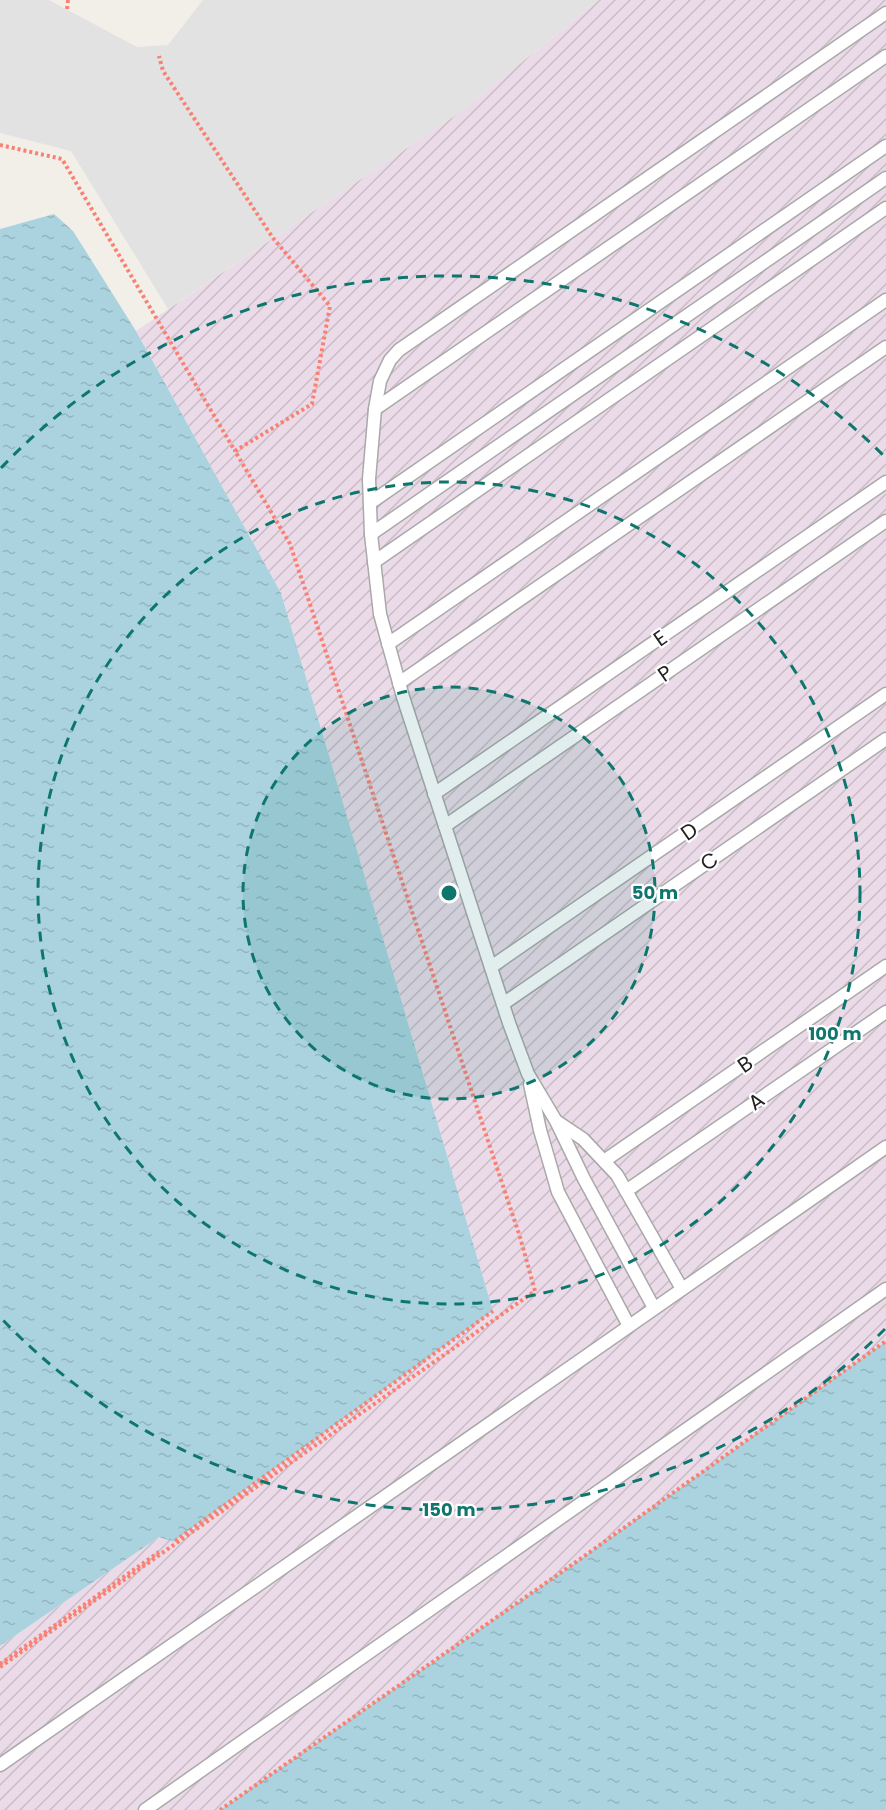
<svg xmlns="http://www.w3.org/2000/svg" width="886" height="1810" viewBox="0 0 886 1810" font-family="Poppins,sans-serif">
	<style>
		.industrial { fill: url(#industrial-furrows) }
		.parking { fill: #e2e2e2 }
		.water { fill: url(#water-ripples) }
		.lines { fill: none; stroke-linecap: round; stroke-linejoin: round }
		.lane-casing { stroke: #a9a9a9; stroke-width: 15 }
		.path { stroke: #fa8072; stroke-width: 4; stroke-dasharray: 3 3; stroke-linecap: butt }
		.lane { stroke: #fff; stroke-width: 12 }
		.ring { fill: none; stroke: #0f766e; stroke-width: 3; stroke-dasharray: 10 8 }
		.labels { text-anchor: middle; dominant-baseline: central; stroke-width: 4.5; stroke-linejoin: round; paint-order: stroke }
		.street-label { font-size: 21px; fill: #222; stroke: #fff }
		.centre { fill: #0f766e; stroke: #fff; stroke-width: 3 }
		.ring-label { font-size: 18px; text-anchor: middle; font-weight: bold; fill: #0f766e; stroke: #fff; stroke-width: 4.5; stroke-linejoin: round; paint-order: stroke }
	</style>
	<defs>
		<pattern id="industrial-furrows" width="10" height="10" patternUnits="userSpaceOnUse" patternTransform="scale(1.5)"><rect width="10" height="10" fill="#ebdbe8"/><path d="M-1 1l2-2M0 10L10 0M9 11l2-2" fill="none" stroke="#c9bcc7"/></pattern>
		<pattern id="water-ripples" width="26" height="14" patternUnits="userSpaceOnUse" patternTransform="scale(1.5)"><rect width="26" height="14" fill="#aad3df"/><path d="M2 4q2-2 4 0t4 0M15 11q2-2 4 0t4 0" fill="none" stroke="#92b5bf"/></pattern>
	</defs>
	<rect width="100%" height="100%" fill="#f2efe9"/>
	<polygon class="industrial" points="599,0 886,0 886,1341 576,1562 220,1810 0,1810 0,1646 159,1537 173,1542 493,1311 281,593 136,331 456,115"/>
	<polygon class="parking" points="0,0 49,0 137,47 168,45 203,0 599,0 456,115 168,309 71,151 0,133"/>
	<g class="water">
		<polygon points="54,214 73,231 136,331 281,593 493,1311 173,1542 159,1537 0,1646 0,229"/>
		<polygon points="886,1341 886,1810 220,1810 576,1562"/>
	</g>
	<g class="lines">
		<defs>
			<g id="lane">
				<polyline points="375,409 886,56"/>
				<polyline points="370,503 886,146"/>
				<polyline points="371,534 886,178"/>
				<polyline points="374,562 886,208"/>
				<polyline points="388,644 886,300"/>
				<polyline points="399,683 886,347"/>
				<polyline points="434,794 886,482"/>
				<polyline points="445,826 886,521"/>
				<polyline points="491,967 886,694"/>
				<polyline points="503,1004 886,739"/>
				<polyline points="530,1084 540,1130 558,1192 629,1326"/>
				<polyline points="557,1123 584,1179 654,1308"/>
				<polyline points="604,1161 886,966"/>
				<polyline points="626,1191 886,1012"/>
				<polyline points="682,1289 617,1175 583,1139 556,1121 528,1074 509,1023 403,697 380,614 371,534 369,479 375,409 380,381 390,360 399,350 886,13"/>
				<polyline points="0,1765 886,1147"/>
				<polyline points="145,1810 886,1289"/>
			</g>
		</defs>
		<use href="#lane" class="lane-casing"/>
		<g class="path">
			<polyline points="67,9 68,0"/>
			<polyline points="0,145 62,159 235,451"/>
			<polyline points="175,1541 493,1311"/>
			<polyline points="0,1664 159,1552"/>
			<polyline points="0,1667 535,1291 520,1237 290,544 235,451 312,404 330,306 273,238 163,71 159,56"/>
			<polyline points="220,1810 576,1562 886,1341"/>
		</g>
		<use href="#lane" class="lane"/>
	</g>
	<circle cx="449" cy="893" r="206" fill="#0f766e" fill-opacity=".12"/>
	<g class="ring">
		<circle cx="449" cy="893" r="206"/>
		<circle cx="449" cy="893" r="411"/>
		<path d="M885 1329A617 617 0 0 1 1 1318M1 468A617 617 0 0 1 885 457"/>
	</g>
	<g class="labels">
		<g class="street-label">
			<text transform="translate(660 638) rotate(-35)">E</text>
			<text transform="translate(665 673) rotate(-35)">P</text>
			<text transform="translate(689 831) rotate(-35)">D</text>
			<text transform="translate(709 861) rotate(-35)">C</text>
			<text transform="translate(745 1064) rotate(-35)">B</text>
			<text transform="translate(756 1101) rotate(-35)">A</text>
		</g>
	</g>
	<circle cx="449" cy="893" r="9" class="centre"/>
	<g class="ring-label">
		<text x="655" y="899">50 m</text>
		<text x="835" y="1040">100 m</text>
		<text x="449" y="1516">150 m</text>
	</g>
</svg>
